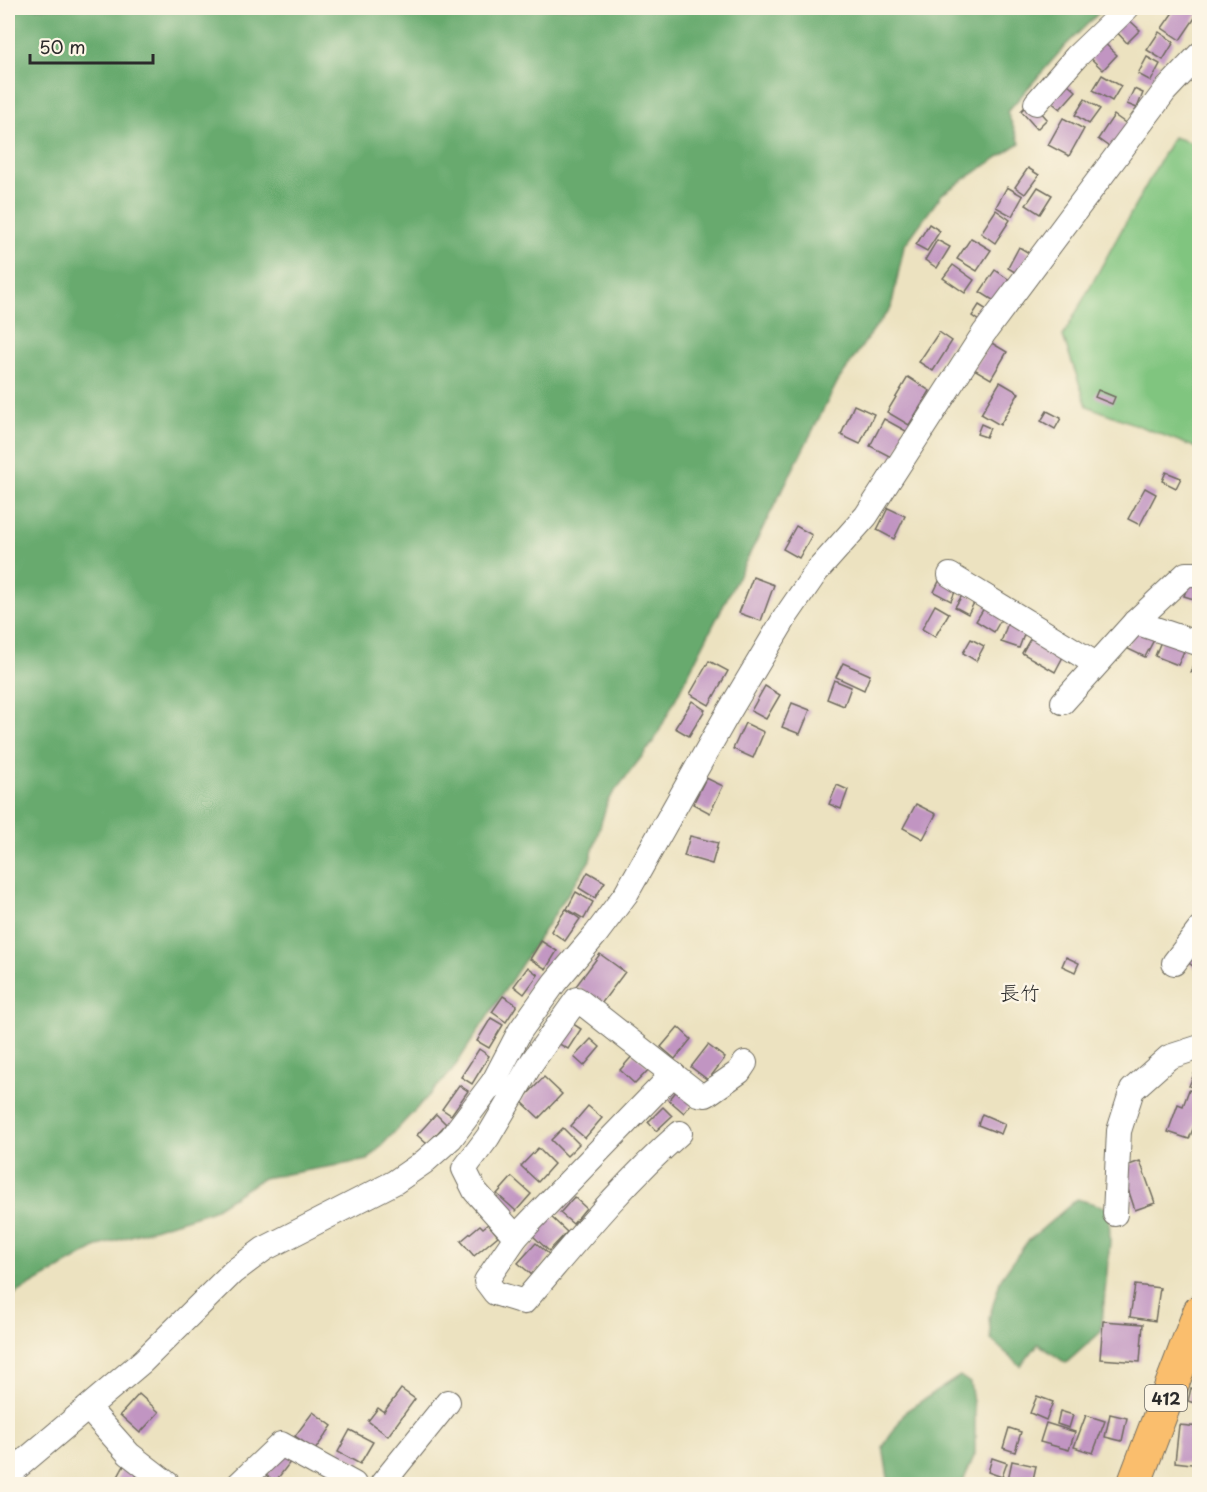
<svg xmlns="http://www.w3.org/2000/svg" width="1207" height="1492" viewBox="0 0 1207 1492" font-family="'Playpen Sans','Klee One',sans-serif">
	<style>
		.green { fill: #80c57f; stroke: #567855; stroke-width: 1.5 }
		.forest { fill: #68aa6e; stroke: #4a6a4c; stroke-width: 1.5 }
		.building { fill: #c195c2 }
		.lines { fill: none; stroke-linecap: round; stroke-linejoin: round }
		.minor-casing { stroke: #6f6b5f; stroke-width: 26 }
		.highway-casing { stroke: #6f6b5f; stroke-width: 35 }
		.minor { stroke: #fff; stroke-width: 24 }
		.highway { stroke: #fabe6d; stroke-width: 33 }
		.labels { text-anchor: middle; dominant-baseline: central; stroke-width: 5; stroke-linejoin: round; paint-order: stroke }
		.shield { fill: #fcf5e5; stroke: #6a6863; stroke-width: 1.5 }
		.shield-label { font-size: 16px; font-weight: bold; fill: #2b2b2b }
		.neighbourhood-label { font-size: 20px; fill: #2b2b2b; stroke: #fcf5e5 }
	</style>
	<rect width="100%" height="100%" fill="#fcf5e5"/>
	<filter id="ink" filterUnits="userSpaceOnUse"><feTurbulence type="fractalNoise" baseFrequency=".0167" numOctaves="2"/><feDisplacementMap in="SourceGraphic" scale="12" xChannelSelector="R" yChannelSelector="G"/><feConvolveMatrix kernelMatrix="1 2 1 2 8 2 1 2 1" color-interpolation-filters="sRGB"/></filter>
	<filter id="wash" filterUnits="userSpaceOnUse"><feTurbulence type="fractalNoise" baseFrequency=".008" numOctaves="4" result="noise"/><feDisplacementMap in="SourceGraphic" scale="24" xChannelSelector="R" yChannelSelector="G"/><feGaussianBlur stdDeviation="1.35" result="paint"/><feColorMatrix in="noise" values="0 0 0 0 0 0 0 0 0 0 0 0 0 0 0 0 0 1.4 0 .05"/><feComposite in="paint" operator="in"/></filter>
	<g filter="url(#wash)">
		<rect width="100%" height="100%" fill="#ece2c0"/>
		<polygon class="green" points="1173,137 1199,145 1199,449 1087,406 1063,336"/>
		<g class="forest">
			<polygon points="8,8 1104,8 1065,46 1007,112 1020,143 942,194 904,246 891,308 874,329 838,381 654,741 608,800 590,860 452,1071 368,1160 263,1178 211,1211 99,1246 8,1298"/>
			<polygon points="1077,1199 1109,1208 1110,1242 1101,1332 1066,1363 1038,1344 1021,1366 991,1340 989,1318 1001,1278 1027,1242"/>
			<polygon points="960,1376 970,1383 975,1415 975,1454 962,1484 889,1484 883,1447 906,1411"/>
		</g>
		<g id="blocks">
			<g class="building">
				<polygon points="1176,8 1192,8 1199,12 1180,40 1162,28"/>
				<polygon points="1125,16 1140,30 1127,43 1113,28"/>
				<polygon points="1159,32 1174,42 1163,60 1147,50"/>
				<polygon points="1099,38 1117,55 1103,70 1085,53"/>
				<polygon points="1147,57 1160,64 1151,81 1138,74"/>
				<polygon points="1102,75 1121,86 1112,101 1093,90"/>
				<polygon points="1061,78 1076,91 1060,109 1045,97"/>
				<polygon points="1134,89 1143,93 1137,108 1127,104"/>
				<polygon points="1085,99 1100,109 1089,124 1075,115"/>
				<polygon points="1031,101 1047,119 1037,129 1021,111"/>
				<polygon points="1114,115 1131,127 1115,151 1098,139"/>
				<polygon points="1063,118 1084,129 1069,156 1048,145"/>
				<polygon points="1028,168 1039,175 1025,194 1015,187"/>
				<polygon points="1007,187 1023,196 1012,216 996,207"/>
				<polygon points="1038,187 1052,195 1040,214 1026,205"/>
				<polygon points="996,210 1010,220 995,243 981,233"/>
				<polygon points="929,224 940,231 927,251 916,245"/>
				<polygon points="971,238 991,250 977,271 957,259"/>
				<polygon points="937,240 950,247 937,268 925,260"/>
				<polygon points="1019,247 1029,253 1018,274 1008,268"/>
				<polygon points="953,265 974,280 965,293 943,278"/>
				<polygon points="995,270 1011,281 996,302 980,292"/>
				<polygon points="979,305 987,310 979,321 972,316"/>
				<polygon points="939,332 952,341 933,371 919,362"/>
				<polygon points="990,342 1007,352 991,379 974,369"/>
				<polygon points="908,377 930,391 909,425 887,412"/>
				<polygon points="1000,382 1019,393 1000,425 981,414"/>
				<polygon points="1098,390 1115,397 1112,404 1095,397"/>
				<polygon points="854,405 874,414 860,444 841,435"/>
				<polygon points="1047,411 1061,418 1055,429 1041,421"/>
				<polygon points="884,419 906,431 893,458 870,446"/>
				<polygon points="981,424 990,428 986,437 977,434"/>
				<polygon points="1166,472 1181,478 1176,488 1162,481"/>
				<polygon points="1145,488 1156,494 1140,525 1128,519"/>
				<polygon points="888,508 905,516 894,539 877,530"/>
				<polygon points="796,526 812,535 799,558 783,549"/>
				<polygon points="753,577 774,585 761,621 739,613"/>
				<polygon points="941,577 958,585 951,601 934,592"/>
				<polygon points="1190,578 1200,581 1200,601 1184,596"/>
				<polygon points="964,592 976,599 968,614 955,607"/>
				<polygon points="987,603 1004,614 994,632 976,621"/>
				<polygon points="935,605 949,613 935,637 922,629"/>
				<polygon points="1009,620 1027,627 1019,648 1001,642"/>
				<polygon points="1137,624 1157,634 1145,657 1126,648"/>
				<polygon points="1033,634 1065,653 1055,672 1022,653"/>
				<polygon points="1164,634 1187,644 1178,665 1155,656"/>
				<polygon points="971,639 984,646 976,661 963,653"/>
				<polygon points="1199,653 1200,653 1200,676 1191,672"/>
				<polygon points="709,661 728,671 709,705 690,694"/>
				<polygon points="843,663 870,675 864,690 836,677"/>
				<polygon points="834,680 851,687 844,706 827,699"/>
				<polygon points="765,686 780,695 766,719 751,711"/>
				<polygon points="692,701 705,710 689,736 675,728"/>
				<polygon points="792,703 810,710 800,734 782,727"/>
				<polygon points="745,723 764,732 753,758 733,749"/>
				<polygon points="706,778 723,786 710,813 693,804"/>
				<polygon points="837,785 848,790 841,809 829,804"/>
				<polygon points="916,804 936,814 923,839 903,828"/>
				<polygon points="690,836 718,843 712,864 684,856"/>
				<polygon points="588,872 605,882 595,898 579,888"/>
				<polygon points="576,892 593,902 584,919 567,909"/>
				<polygon points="566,909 580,919 565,941 551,931"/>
				<polygon points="541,941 557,951 546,969 530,959"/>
				<polygon points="1200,942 1200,971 1186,961"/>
				<polygon points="600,954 625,972 601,1004 576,986"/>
				<polygon points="1066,957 1079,963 1075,972 1062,966"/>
				<polygon points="528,967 538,975 524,994 514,986"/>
				<polygon points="503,996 517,1005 506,1022 492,1012"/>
				<polygon points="491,1018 503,1025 489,1048 477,1041"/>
				<polygon points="567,1020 581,1029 568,1049 554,1041"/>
				<polygon points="678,1027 691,1039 675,1059 661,1047"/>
				<polygon points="591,1039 600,1047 584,1066 574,1057"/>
				<polygon points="708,1045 725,1058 708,1080 691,1067"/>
				<polygon points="479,1049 489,1056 472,1084 461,1077"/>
				<polygon points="634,1054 650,1068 635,1084 620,1070"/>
				<polygon points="1200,1060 1200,1090 1189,1086"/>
				<polygon points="544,1077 562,1094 539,1118 521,1101"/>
				<polygon points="459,1085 468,1091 451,1115 442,1109"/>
				<polygon points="679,1088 694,1100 684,1113 669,1100"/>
				<polygon points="1189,1090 1200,1094 1200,1111 1189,1139 1168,1132 1178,1104 1183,1106"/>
				<polygon points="588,1106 602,1118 585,1138 571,1126"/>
				<polygon points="663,1107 672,1116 656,1131 648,1122"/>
				<polygon points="436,1114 446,1124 427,1144 417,1135"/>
				<polygon points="982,1114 1005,1124 1001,1134 978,1125"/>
				<polygon points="563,1128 579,1144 567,1156 551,1140"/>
				<polygon points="538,1148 554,1164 538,1182 521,1166"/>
				<polygon points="1140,1161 1155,1203 1135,1210 1121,1168"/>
				<polygon points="512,1177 531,1194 516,1211 497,1194"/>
				<polygon points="574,1197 586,1208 573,1224 560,1213"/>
				<polygon points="550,1216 567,1232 549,1251 532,1235"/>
				<polygon points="488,1224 498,1236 474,1256 461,1241 480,1225 483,1228"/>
				<polygon points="536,1243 550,1255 532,1275 518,1263"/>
				<polygon points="1135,1285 1160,1288 1155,1321 1130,1317"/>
				<polygon points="1103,1321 1143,1324 1140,1362 1100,1359"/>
				<polygon points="1191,1388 1200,1391 1197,1404 1188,1401"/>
				<polygon points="401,1389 415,1399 388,1436 368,1421 378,1408 384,1412"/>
				<polygon points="139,1394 159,1412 140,1433 120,1415"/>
				<polygon points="1037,1396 1053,1402 1046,1420 1030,1413"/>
				<polygon points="1060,1411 1073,1415 1069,1428 1057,1424"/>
				<polygon points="313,1412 332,1426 315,1450 295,1436"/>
				<polygon points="1110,1414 1127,1418 1122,1441 1105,1437"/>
				<polygon points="1086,1415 1105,1421 1093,1453 1074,1447"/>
				<polygon points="1046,1423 1075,1432 1069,1450 1040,1442"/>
				<polygon points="1179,1425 1200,1427 1200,1465 1175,1462"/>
				<polygon points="1009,1428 1021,1432 1015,1452 1003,1448"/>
				<polygon points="350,1430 373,1442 360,1464 338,1452"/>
				<polygon points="280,1447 294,1457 275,1482 266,1475 274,1465"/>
				<polygon points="992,1458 1007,1463 1002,1477 988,1472"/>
				<polygon points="1012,1461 1036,1466 1032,1484 1007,1484"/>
				<polygon points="125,1464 139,1471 132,1484 114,1484"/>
			</g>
		</g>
	</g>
	<g filter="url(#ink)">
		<use href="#blocks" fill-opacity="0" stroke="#6f6b5f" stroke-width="1.5"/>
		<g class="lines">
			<defs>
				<g id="minor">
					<polyline points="1036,103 1076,57 1127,8"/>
					<polyline points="950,575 1096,664"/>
					<polyline points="1135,622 1200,644"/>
					<polyline points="1063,702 1135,622 1186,574 1200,574"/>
					<polyline points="1174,963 1200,929"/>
					<path d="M673 1074 530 1222 516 1237 486 1281 495 1293 524 1302C574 1244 622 1184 680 1133"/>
					<polyline points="494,1081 514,1093 532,1062 577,999 698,1094 706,1095 739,1072 745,1063"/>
					<polyline points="514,1093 488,1137 464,1169 475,1191 516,1237"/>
					<polyline points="1115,1214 1119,1131 1132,1090 1169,1057 1200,1047"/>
					<polyline points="88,1408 129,1454 168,1484"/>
					<polyline points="8,1475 143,1361 233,1272 264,1249 395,1182 424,1162 451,1138 494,1081 520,1031 555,982 596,934 626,894 724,720 786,616 817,571 866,516 984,333 1165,91 1200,54"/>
					<polyline points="239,1484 281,1444 354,1484"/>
					<polyline points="382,1484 448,1402"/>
				</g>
				<polyline id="highway" points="1134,1484 1200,1311"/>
			</defs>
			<use href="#minor" class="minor-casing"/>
			<use href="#highway" class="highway-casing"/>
			<use href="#minor" class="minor"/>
			<use href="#highway" class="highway"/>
		</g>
	</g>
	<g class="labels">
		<rect class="shield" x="1145" y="1385" width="42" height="26" rx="4.5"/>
		<g class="shield-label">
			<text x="1166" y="1398">412</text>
		</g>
		<g class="neighbourhood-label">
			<text x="1020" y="992">長竹</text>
		</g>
	</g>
	<rect width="1207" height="1492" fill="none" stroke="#fcf5e5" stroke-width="30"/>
	<path d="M30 54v9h123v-9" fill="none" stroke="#2b2b2b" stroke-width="3"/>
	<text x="39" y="54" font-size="18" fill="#2b2b2b" stroke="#fcf5e5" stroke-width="4.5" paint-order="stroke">50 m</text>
</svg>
